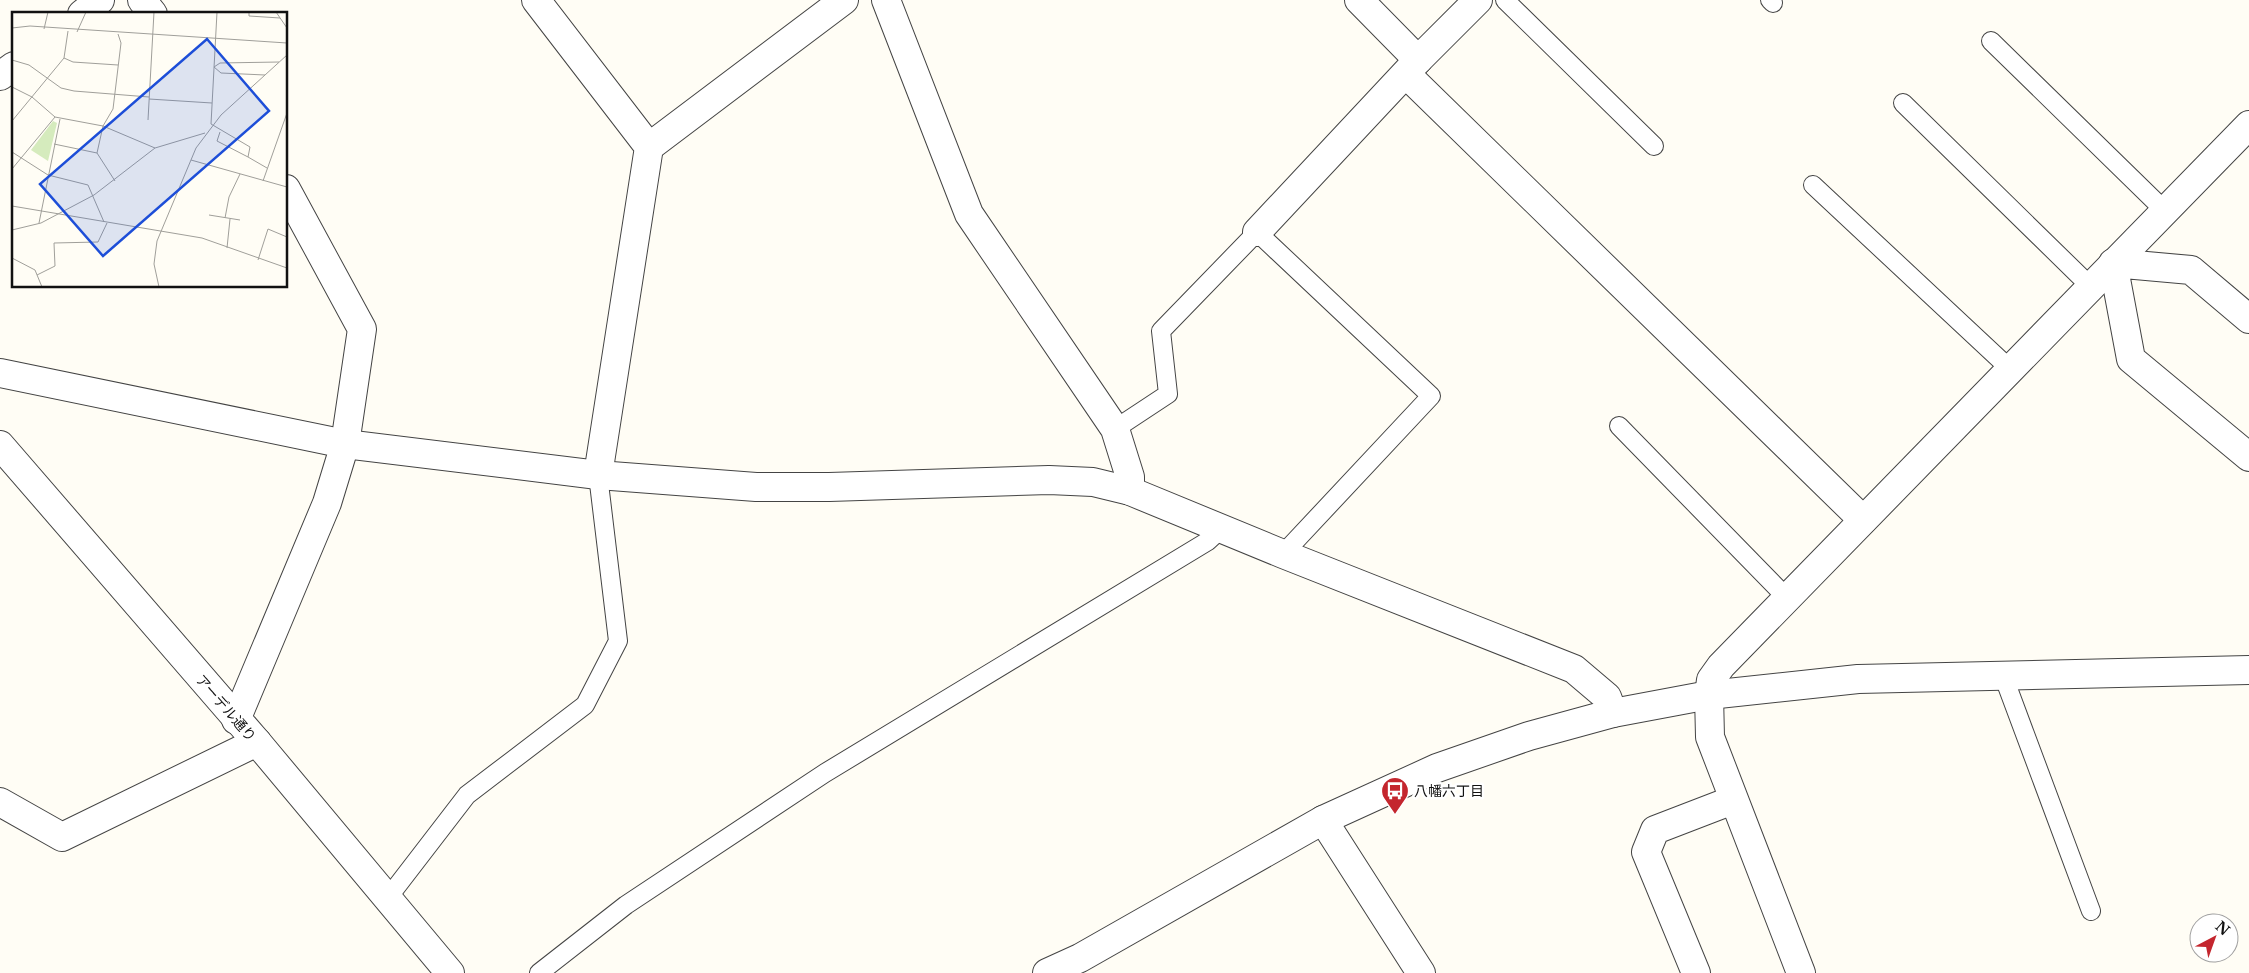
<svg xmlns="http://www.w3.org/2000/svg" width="2249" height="973" viewBox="0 0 2249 973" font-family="'Libre Baskerville','Noto Sans JP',serif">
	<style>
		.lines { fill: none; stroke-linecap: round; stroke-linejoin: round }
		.service-casing { stroke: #444; stroke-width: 20 }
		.minor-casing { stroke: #444; stroke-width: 30 }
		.tertiary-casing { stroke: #444; stroke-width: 30 }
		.service { stroke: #fff; stroke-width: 18 }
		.minor { stroke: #fff; stroke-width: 28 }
		.tertiary { stroke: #fff; stroke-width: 28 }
		.labels { text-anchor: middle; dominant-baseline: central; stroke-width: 5; stroke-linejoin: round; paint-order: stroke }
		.street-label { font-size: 14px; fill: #111; stroke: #fff }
		.poi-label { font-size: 14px; fill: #111; stroke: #fff; text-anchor: start }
		.inset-road { fill: none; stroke: #a09f9a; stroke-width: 1 }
		.view { fill: #1d4ed8; fill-opacity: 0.15; stroke: #1d4ed8; stroke-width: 2.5 }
		.inset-edge { fill: none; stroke: #111; stroke-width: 2.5 }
	</style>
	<rect width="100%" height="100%" fill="#fffdf5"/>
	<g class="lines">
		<defs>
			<g id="service">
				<polyline points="1505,0 1654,146"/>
				<polyline points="1770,0 1773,3"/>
				<polyline points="1991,41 2164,210"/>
				<polyline points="1903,103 2090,286"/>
				<polyline points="1813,185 2010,369"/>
				<polyline points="1619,426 1787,598"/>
				<polyline points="1115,429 1168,394 1161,331 1257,232 1431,396 1283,554"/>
				<polyline points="2003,675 2091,911"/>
				<polyline points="387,899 467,795 585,705 618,641 598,475"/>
				<polyline points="539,973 626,905 825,773 1208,541 1221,529"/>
			</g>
			<g id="minor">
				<polyline points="142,0 153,14"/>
				<polyline points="536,0 649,147 598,475"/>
				<polyline points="886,0 969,214 1115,429 1130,477 1130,491"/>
				<polyline points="1359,0 1418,60"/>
				<polyline points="82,14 100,0"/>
				<polyline points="1406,74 1863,520"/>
				<polyline points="0,76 14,66"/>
				<polyline points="649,147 844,0"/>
				<polyline points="1257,232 1418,60 1478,0"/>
				<polyline points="2249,319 2191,270 2113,263 2131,359 2249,457"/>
				<polyline points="0,373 345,444 598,475 756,487 829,487 1049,480 1093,482 1130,491 1283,554 1574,669 1607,697 1613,713 1529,736 1437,768 1323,820 1080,958 1047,973"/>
				<polyline points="236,720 327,503 345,444 362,329 286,189"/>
				<polyline points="0,802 62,837 257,742"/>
				<polyline points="1323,820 1421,973"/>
				<polyline points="1696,973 1646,852 1655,830 1733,800"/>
				<polyline points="1801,973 1710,737 1709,695 1711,680 1721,666 2249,125"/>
			</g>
			<g id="tertiary">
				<polyline points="0,445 257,742 450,973"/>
				<polyline points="1613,713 1709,695 1858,679 2249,670"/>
			</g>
		</defs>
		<use href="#service" class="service-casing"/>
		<use href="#minor" class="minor-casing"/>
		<use href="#tertiary" class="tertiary-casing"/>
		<use href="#service" class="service"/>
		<use href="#minor" class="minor"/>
		<use href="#tertiary" class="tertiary"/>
	</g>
	<defs>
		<symbol id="bus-pin" viewBox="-11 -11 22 30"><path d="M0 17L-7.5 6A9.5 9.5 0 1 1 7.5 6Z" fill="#c4262e" stroke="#fff"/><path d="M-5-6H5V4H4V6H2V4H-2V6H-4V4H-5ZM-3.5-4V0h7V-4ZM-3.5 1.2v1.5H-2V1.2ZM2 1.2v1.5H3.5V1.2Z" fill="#fff"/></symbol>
	</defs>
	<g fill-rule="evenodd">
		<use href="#bus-pin" x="1379" y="775" width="32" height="43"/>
	</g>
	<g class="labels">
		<g class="street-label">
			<text transform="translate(226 708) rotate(49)">アーデル通り</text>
		</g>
		<g class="poi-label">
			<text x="1414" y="791">八幡六丁目</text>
		</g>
	</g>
	<g transform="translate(12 12)">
		<rect width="275" height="275" fill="#fffdf5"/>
		<path d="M41 109 45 111 36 149 19 138Z" fill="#d5ebbd"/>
		<path class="inset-road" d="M205 0 199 112 238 135 236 145 255 156M237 0V4L268 6M264 0 275 16M0 16 18 14 275 31M32 17 36 0M65 20 74 0M52 46 61 50 106 53M0 48 17 53 49 76 62 79 137 85M253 63 209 61 202 55 208 51 267 50M0 75 20 85 43 105 91 114 143 136M137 87 200 91M136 108 142 0M0 109 52 46 56 19M208 120 205 129 236 145M42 132 85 141 103 169M0 140 36 163 76 173 92 210M85 141 91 114 101 97 109 31 106 22M179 148 275 175M0 157 43 105M251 169 275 101M0 194 190 226 275 256M197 203 228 208M213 206 217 185 228 162M27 211 48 107M0 218 29 211 82 183 143 136 193 121M215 236 218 207M0 246 23 258 30 275M246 248 256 217 275 225M25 263 43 254 42 231 86 230 95 211M147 275 142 252 145 229 184 136 209 103 275 43"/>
		<path class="view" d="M195 27 257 99 91 244 28 172Z"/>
		<rect width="275" height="275" class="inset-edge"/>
	</g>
	<g transform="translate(2214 938) rotate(41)"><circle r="24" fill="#ffffff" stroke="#a0a0a0"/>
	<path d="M0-4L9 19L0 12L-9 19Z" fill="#c4262e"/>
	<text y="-8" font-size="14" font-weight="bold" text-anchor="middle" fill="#111111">N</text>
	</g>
</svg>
